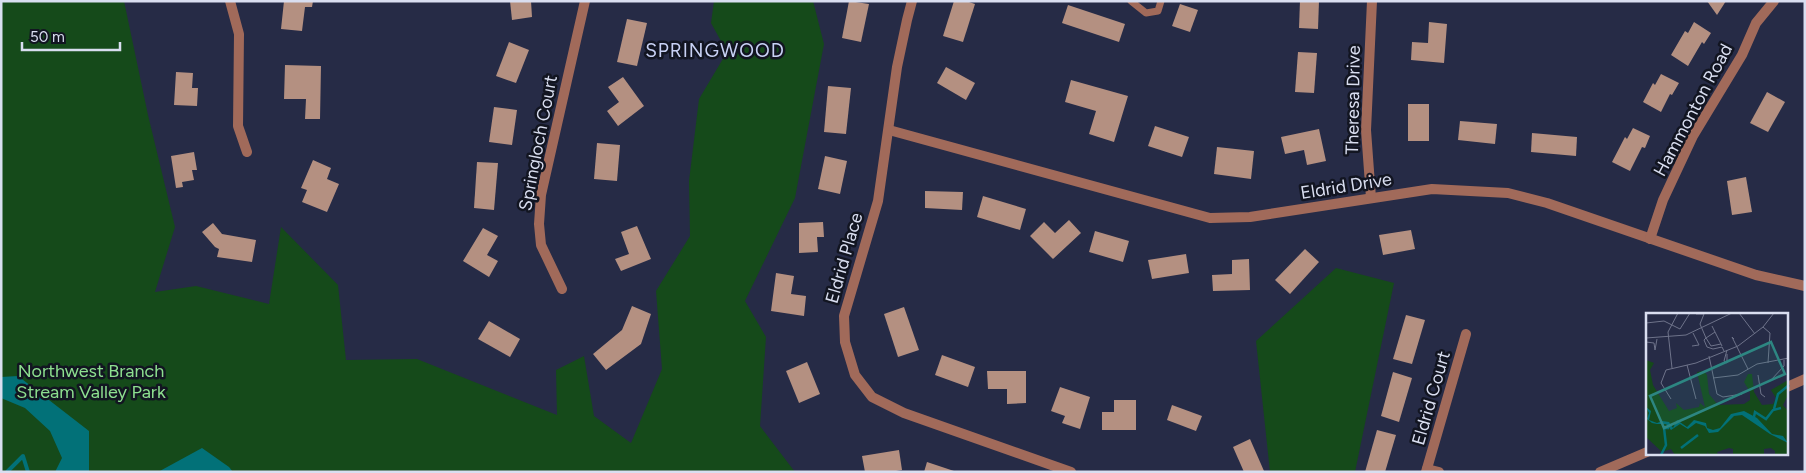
<svg xmlns="http://www.w3.org/2000/svg" width="1806" height="473" viewBox="0 0 1806 473" font-family="Figtree,sans-serif">
	<style>
		.green { fill: #154a1a }
		.water { fill: #027178 }
		.lines { fill: none; stroke-linecap: round; stroke-linejoin: round }
		.stream { stroke: #027178; stroke-width: 4 }
		.building { fill: #b49081 }
		.lane { stroke: #a16a5a; stroke-width: 7 }
		.street { stroke: #a16a5a; stroke-width: 10 }
		.labels { text-anchor: middle; dominant-baseline: central; stroke-width: 5; stroke-linejoin: round; paint-order: stroke }
		.street-label { font-size: 18px; fill: #d9def0; stroke: #121521 }
		.park-label { font-size: 18px; fill: #8ddf8f; stroke: #121521 }
		.neighbourhood-label { font-size: 19px; letter-spacing: 1px; fill: #c8d1f4; stroke: #121521 }
		.inset-river { fill: none; stroke: #027178; stroke-width: 2.5 }
		.inset-road { fill: none; stroke: #6e738a; stroke-width: 1 }
		.view { fill: #2d8682; fill-opacity: 0.15; stroke: #2d8682; stroke-width: 2.5 }
		.inset-edge { fill: none; stroke: #d9def0; stroke-width: 2.5 }
	</style>
	<rect width="100%" height="100%" fill="#262b46"/>
	<g class="green">
		<polygon points="1,1 124,1 148,115 175,227 155,292 196,286 269,304 281,227 338,285 346,360 417,359 557,415 556,370 584,356 594,416 631,443 662,369 656,291 690,236 689,181 699,99 727,52 711,23 714,1 813,1 824,44 795,198 745,301 766,337 760,426 795,472 1,472"/>
		<polygon points="1336,268 1394,283 1355,472 1270,472 1256,341"/>
	</g>
	<g class="water">
		<polygon points="18,376 89,431 89,472 55,472 62,458 50,431 25,408 1,398 1,377"/>
		<polygon points="202,448 229,467 233,472 158,472"/>
	</g>
	<g class="lines">
		<polyline class="stream" points="7,472 23,456 28,472"/>
	</g>
	<g class="building">
		<polygon points="284,1 313,1 312,7 305,7 302,31 281,29"/>
		<polygon points="510,1 531,1 532,17 512,20"/>
		<polygon points="849,1 869,4 861,42 842,38"/>
		<polygon points="954,1 966,1 975,4 963,42 943,36"/>
		<polygon points="1300,1 1319,1 1318,29 1299,28"/>
		<polygon points="1707,1 1726,1 1717,15"/>
		<polygon points="1180,4 1198,10 1190,32 1172,26"/>
		<polygon points="1068,5 1125,24 1119,42 1062,23"/>
		<polygon points="627,19 647,23 637,66 617,62"/>
		<polygon points="1429,22 1447,24 1444,63 1411,60 1412,42 1428,43"/>
		<polygon points="1694,22 1711,33 1704,44 1702,42 1688,66 1671,55 1685,31 1688,33"/>
		<polygon points="509,42 529,50 516,83 496,76"/>
		<polygon points="1298,52 1317,53 1314,93 1295,92"/>
		<polygon points="285,65 321,66 320,119 305,119 306,99 284,99"/>
		<polygon points="946,67 975,83 966,100 937,83"/>
		<polygon points="176,72 193,73 192,88 198,88 197,106 174,105"/>
		<polygon points="1661,74 1679,83 1672,95 1670,94 1661,112 1643,102 1653,83 1655,85"/>
		<polygon points="623,77 644,106 618,126 607,111 619,102 608,87"/>
		<polygon points="1071,80 1128,96 1114,142 1089,134 1096,111 1065,102"/>
		<polygon points="828,86 851,88 846,134 824,132"/>
		<polygon points="1767,92 1785,102 1768,132 1750,123"/>
		<rect x="1408" y="104" width="21" height="37"/>
		<polygon points="494,107 517,110 512,145 489,142"/>
		<polygon points="1460,121 1497,124 1495,144 1458,140"/>
		<polygon points="1155,126 1189,137 1182,157 1148,146"/>
		<polygon points="1633,128 1650,136 1645,148 1642,147 1630,171 1612,162 1625,137 1627,139"/>
		<polygon points="1319,129 1326,161 1307,165 1304,150 1285,154 1281,137"/>
		<polygon points="1532,133 1577,137 1576,156 1531,152"/>
		<polygon points="597,143 620,145 617,181 594,179"/>
		<polygon points="1217,147 1254,151 1251,179 1214,174"/>
		<polygon points="194,152 197,170 192,170 194,180 182,182 183,187 176,188 171,156"/>
		<polygon points="825,156 847,161 840,194 818,189"/>
		<polygon points="313,160 331,168 327,179 339,184 327,212 302,202 307,190 301,188"/>
		<polygon points="477,162 498,163 494,210 474,208"/>
		<polygon points="1746,177 1752,212 1732,215 1727,181"/>
		<polygon points="925,191 963,192 962,210 925,208"/>
		<polygon points="983,196 1026,209 1020,230 977,217"/>
		<polygon points="1069,220 1081,233 1053,259 1030,236 1044,222 1055,233"/>
		<polygon points="823,222 824,237 817,237 818,252 799,253 799,223"/>
		<polygon points="213,223 222,234 256,240 252,262 217,257 219,249 215,247 202,232"/>
		<polygon points="637,226 651,259 621,271 615,259 629,254 621,232"/>
		<polygon points="483,228 498,236 487,255 498,261 489,277 463,261"/>
		<polygon points="1411,230 1415,249 1383,255 1379,235"/>
		<polygon points="1095,231 1129,241 1123,262 1089,252"/>
		<polygon points="1305,249 1319,262 1290,294 1275,280"/>
		<polygon points="1186,254 1189,273 1152,279 1148,260"/>
		<polygon points="1249,259 1250,290 1213,291 1212,275 1232,274 1232,260"/>
		<polygon points="776,273 794,276 791,294 806,296 804,316 771,311"/>
		<polygon points="632,306 651,314 641,344 606,370 593,354 622,330"/>
		<polygon points="904,307 919,350 898,357 884,314"/>
		<polygon points="1406,315 1425,320 1412,364 1393,359"/>
		<polygon points="489,321 520,339 510,357 478,339"/>
		<polygon points="942,355 975,367 968,387 935,375"/>
		<polygon points="807,362 820,394 799,403 786,371"/>
		<polygon points="987,371 1026,371 1026,403 1007,404 1007,389 988,389"/>
		<polygon points="1393,372 1412,378 1399,422 1381,416"/>
		<polygon points="1060,387 1090,397 1080,429 1062,423 1065,416 1051,411"/>
		<polygon points="1114,400 1136,400 1136,430 1102,430 1102,412 1114,412"/>
		<polygon points="1172,405 1202,416 1196,431 1167,420"/>
		<polygon points="1377,430 1396,435 1385,472 1365,472"/>
		<polygon points="1250,439 1264,471 1263,472 1244,472 1233,447"/>
		<polygon points="899,450 902,470 890,472 865,472 862,456"/>
		<polygon points="927,462 954,471 954,472 924,472"/>
	</g>
	<g class="lines">
		<polyline class="lane" points="1131,1 1146,13 1158,11 1161,1"/>
		<g class="street">
			<polyline points="230,1 239,34 238,126 247,152"/>
			<polyline points="912,1 907,20 897,67 878,201 844,316 845,342 855,375 872,397 904,413 1071,472"/>
			<polyline points="889,130 1210,218 1250,217 1432,189 1508,193 1547,203 1756,275 1805,286"/>
			<polyline points="1371,198 1366,130 1372,1"/>
			<polyline points="1650,239 1663,200 1693,136 1742,55 1756,23 1774,1"/>
			<polyline points="562,289 541,245 539,224 541,195 585,1"/>
			<polyline points="1787,387 1805,379"/>
			<polyline points="1427,469 1439,472"/>
			<polyline points="1426,472 1466,334"/>
			<polyline points="1600,472 1647,452"/>
		</g>
	</g>
	<g class="labels">
		<g class="street-label">
			<text transform="translate(1353 100) rotate(-89)">Theresa Drive</text>
			<text transform="translate(1693 110) rotate(-62)">Hammonton Road</text>
			<text transform="translate(538 143) rotate(-79)">Springloch Court</text>
			<text transform="translate(1346 186) rotate(-9)">Eldrid Drive</text>
			<text transform="translate(844 258) rotate(-74)">Eldrid Place</text>
			<text transform="translate(1431 398) rotate(-74)">Eldrid Court</text>
		</g>
		<g class="park-label">
			<text x="91" y="371">Northwest Branch<tspan x="91" dy="21">Stream Valley Park</tspan></text>
		</g>
		<g class="neighbourhood-label">
			<text x="715" y="50">SPRINGWOOD</text>
		</g>
	</g>
	<g transform="translate(1646 313)">
		<rect width="142" height="142" fill="#262b46"/>
		<path d="M0 47 8 50 4 57 7 72 23 98 31 95 30 90 38 97 53 94 54 90 59 94 51 59 58 58 61 62 63 81 72 92 98 91 104 87V79L98 69 102 61H106L108 79 116 92 127 91 130 85 125 77 142 67V82L137 92 142 98V142H129V138L125 135 118 136V142H87V136L83 135 71 139 72 142H63L61 138 62 142H29L25 136 16 139 0 124Z" fill="#154a1a"/>
		<path d="M0 94 5 98 3 107 11 110 16 108 23 109 27 115 31 107 41 114 48 107 60 110 61 115 67 117 74 115 85 101 98 98 111 105 126 121 137 123 142 130 124 121 96 102 88 103 72 119 63 120 59 113 50 110 42 116 34 111 25 117 20 111H11L6 110 1 106 3 100Z" fill="#027178"/>
		<path class="inset-river" d="M128 96 132 81 143 72M108 104 109 99 120 106 127 97 135 95M35 135 52 122M15 142 20 132 18 115H23"/>
		<path class="inset-road" d="M93 0 109 21M50 1H58L54 11M0 10 18 8 34 16 44 0M54 11 60 25 69 19 66 13M117 14 124 20 122 50M69 19 76 33M0 25 40 22 86 0M60 25 58 27 61 34 67 36 76 34 78 38M60 25 65 33 75 31M88 26 86 24 102 56M0 29 8 30 9 37 11 26M46 33 53 32 47 20M81 37 78 48 81 50V41M63 43 71 81 77 84 96 81M41 52 50 86M26 55 22 19 32 0M112 62 115 81 119 84M67 65 92 62 111 51 143 45M114 72 125 67 138 53V47M25 86 15 70 20 57 50 50 92 33 117 14 128 0"/>
		<path class="view" d="M125 29 139 61 18 115 4 83Z"/>
		<rect width="142" height="142" class="inset-edge"/>
	</g>
	<rect width="1806" height="473" fill="none" stroke="#d9def0" stroke-width="5"/>
	<path d="M22 42v8h98v-8" fill="none" stroke="#d9def0" stroke-width="2.5"/>
	<text x="30" y="42" font-size="15" fill="#d9def0" stroke="#121521" stroke-width="4" paint-order="stroke">50 m</text>
</svg>
